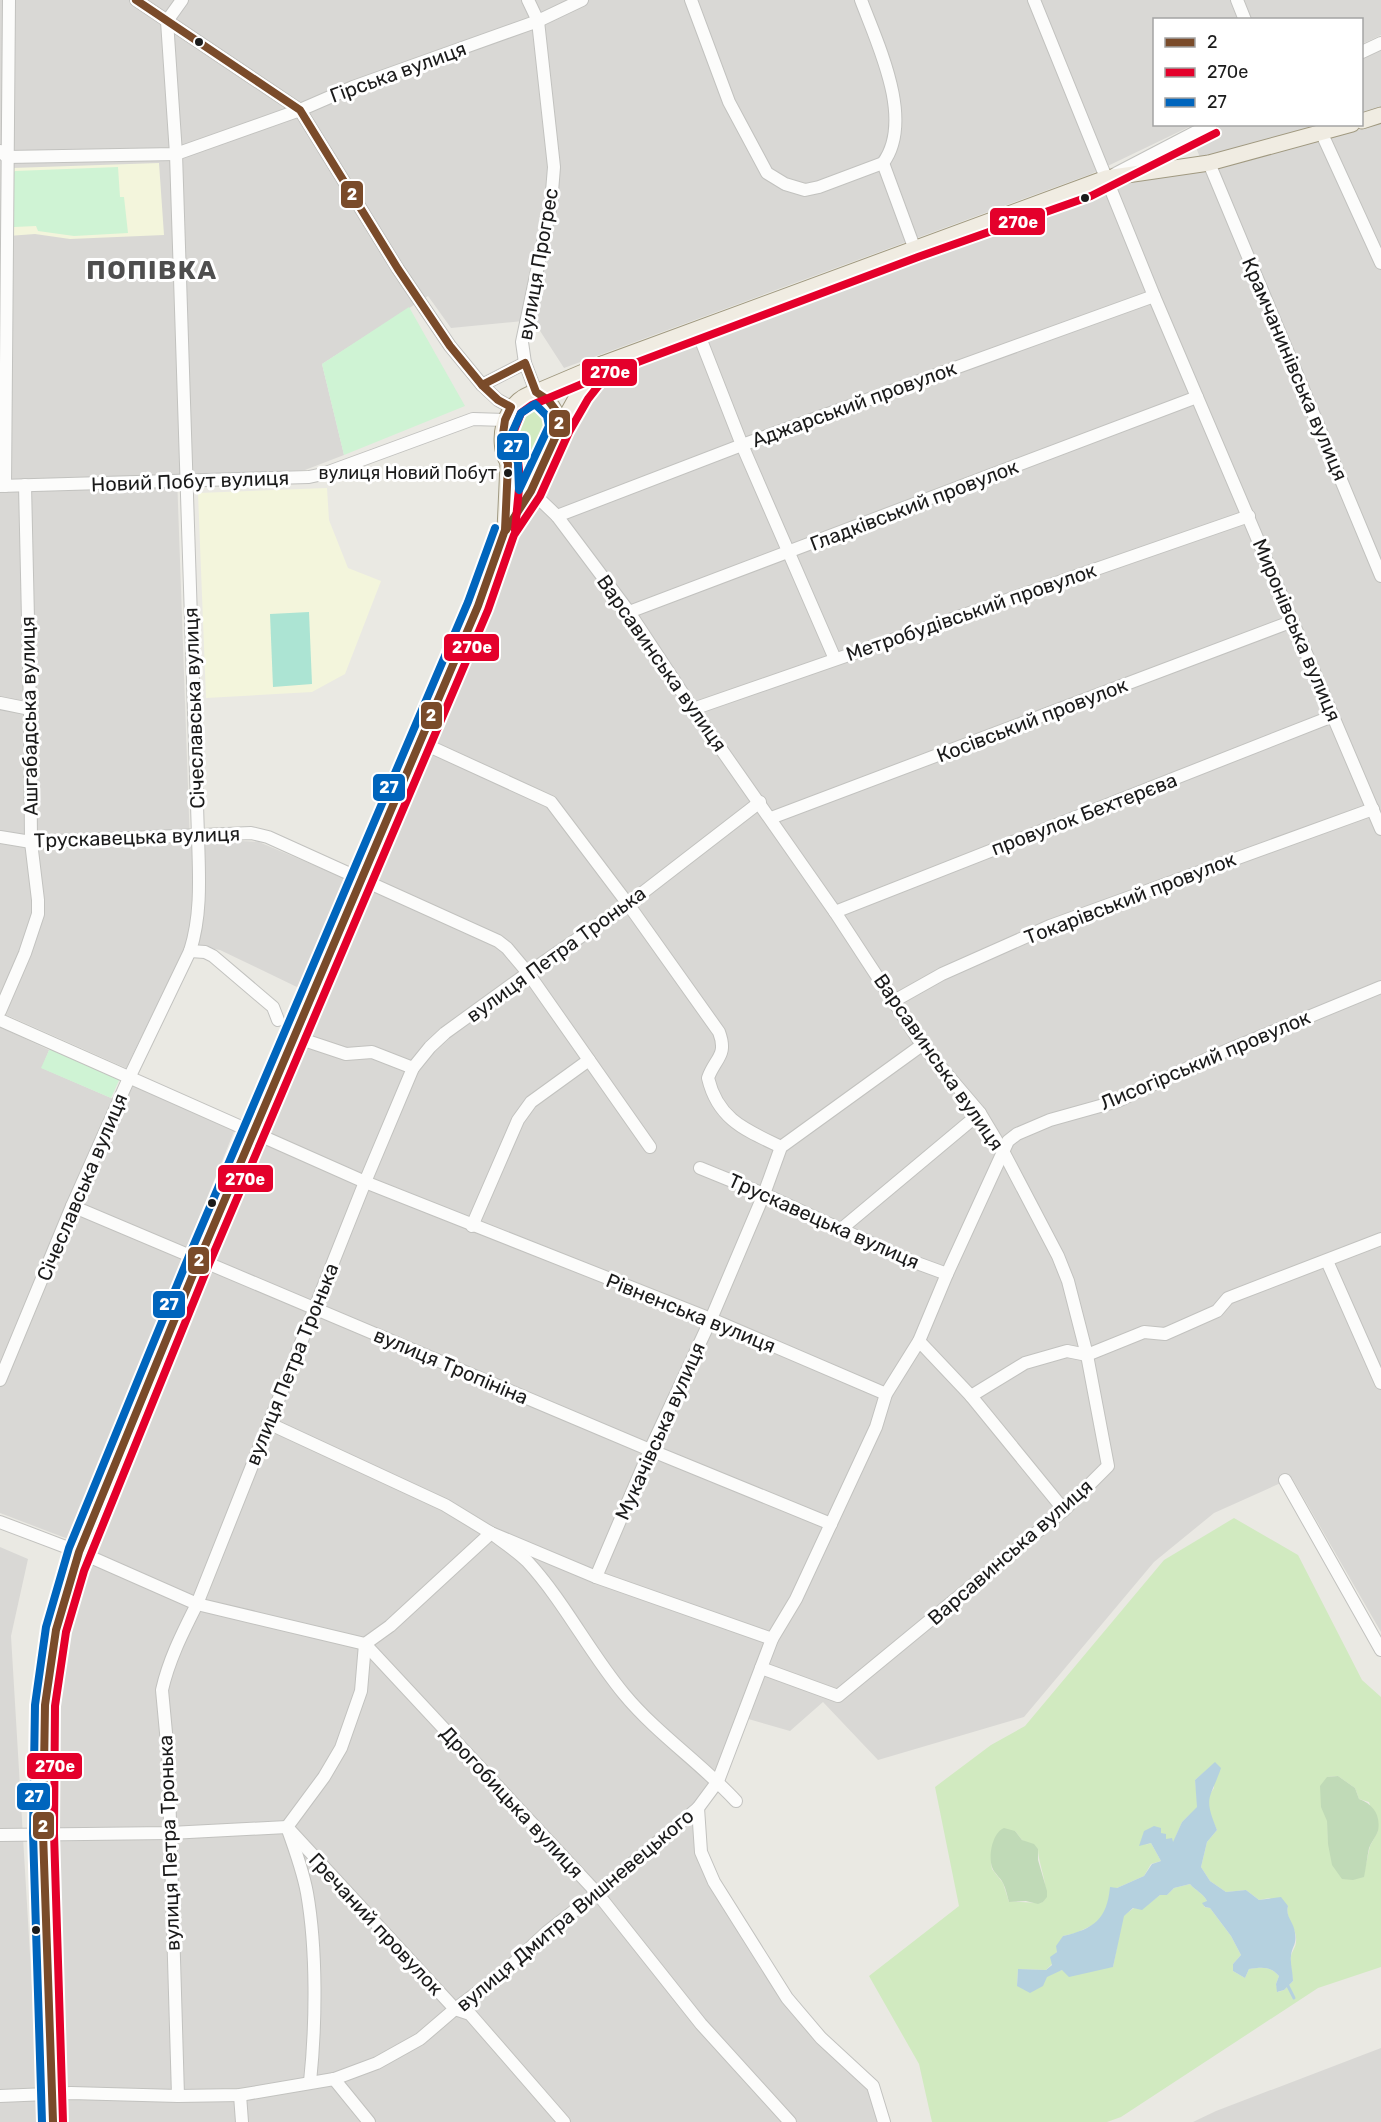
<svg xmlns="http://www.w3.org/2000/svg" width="1381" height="2122" viewBox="0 0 1381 2122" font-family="Rubik,sans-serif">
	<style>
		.residential { fill: #d9d8d5 }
		.education { fill: #f3f5dc }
		.grass { fill: #d1eac0; fill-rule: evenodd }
		.forest { fill: #c0dab7 }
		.park { fill: #cff3d4 }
		.pitch { fill: #ace4d3 }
		.water { fill: #b5d1df }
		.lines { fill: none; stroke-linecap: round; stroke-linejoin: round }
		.stream { stroke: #b5d1df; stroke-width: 3 }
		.minor-casing { stroke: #c2c2bf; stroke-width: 14 }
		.major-casing { stroke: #a09980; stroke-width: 17 }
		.minor { stroke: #fcfcfb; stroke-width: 12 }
		.major { stroke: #f0ece2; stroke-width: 15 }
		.bus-1-casing { stroke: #fff; stroke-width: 12 }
		.bus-2-casing { stroke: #fff; stroke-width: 12 }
		.bus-3-casing { stroke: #fff; stroke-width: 12 }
		.bus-1 { stroke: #7a4b2a; stroke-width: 8 }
		.bus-2 { stroke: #e4002b; stroke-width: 8 }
		.bus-3 { stroke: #0065bd; stroke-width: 8 }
		.bus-dot { fill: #1b1b1b; stroke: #fff; stroke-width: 2 }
		.labels { text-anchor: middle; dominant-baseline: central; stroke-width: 6; stroke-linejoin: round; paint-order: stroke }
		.bus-label { font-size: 18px; fill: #1b1b1b; stroke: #fff; text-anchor: end }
		.street-label { font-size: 20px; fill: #1b1b1b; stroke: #fff }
		.district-label { font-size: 26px; font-weight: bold; letter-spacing: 1.5px; fill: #4e4e4e; stroke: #fff }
		.line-badge { stroke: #fff; stroke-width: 2 }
		.badge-label { font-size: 16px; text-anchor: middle; font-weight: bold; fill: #fff }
	</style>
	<rect width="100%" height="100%" fill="#eae9e3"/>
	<g class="residential">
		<polygon points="0,0 1381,0 1381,35 1362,44 1362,20 1154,20 1154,124 1193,125 1091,174 564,368 533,320 451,328 428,296 322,364 344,455 305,470 177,476 190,844 241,841 259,842 344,878 299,988 220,950 187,944 126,1068 0,1012"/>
		<polygon points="1381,47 1381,110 1362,117 1362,56"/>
		<polygon points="1381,121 1381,1632 1292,1478 1214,1513 1154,1562 1024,1717 878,1760 823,1702 790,1731 738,1716 716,1771 696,1804 695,1846 817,2042 868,2089 877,2122 61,2122 50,1699 62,1630 88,1548 510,537 545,487 603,374 1118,184 1230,165"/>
		<polygon points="1221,125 1336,125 1201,160 1193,140"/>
		<polygon points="0,1027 49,1050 42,1068 111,1098 125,1101 133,1084 235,1129 68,1539 0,1513"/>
		<polygon points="0,1547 28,1559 11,1636 40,2122 0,2122"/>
		<polygon points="1381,2048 1381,2122 1193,2122 1216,2111"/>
	</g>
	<g class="education">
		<polygon points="159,163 164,235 70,239 35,234 8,236 12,168"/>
		<polygon points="327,488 329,520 348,568 381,581 345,674 312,692 206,698 198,493"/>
	</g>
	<g class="grass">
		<path d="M534 400C564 408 543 439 535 456L531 460 525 461C507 453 506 419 521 407 524 404 530 402 534 400Z"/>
		<path d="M1234 1518 1298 1555 1362 1680 1381 1697V1967L1318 1988 1121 2117 1107 2122H932L919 2064 869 1976 959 1906 935 1787 991 1745 1025 1726 1164 1560ZM1215 1763 1214 1788 1208 1797V1810L1217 1830 1207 1842 1201 1867 1210 1881 1226 1892 1246 1890 1259 1900 1269 1898 1288 1906C1284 1919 1298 1928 1296 1942 1296 1947 1292 1951 1291 1956 1290 1964 1292 1973 1293 1981L1284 1990 1278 1992 1276 1984 1279 1976C1270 1966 1262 1967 1249 1969L1245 1978 1233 1971V1964L1241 1955 1231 1936 1210 1908 1204 1907 1207 1901C1203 1893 1196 1891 1190 1884L1174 1888 1167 1895H1160L1142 1909 1134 1908 1123 1916 1113 1967 1062 1970 1017 1986 1018 1969 1046 1970 1052 1964 1063 1936 1076 1933 1099 1922 1117 1888 1144 1876 1151 1864 1161 1861 1151 1843 1145 1845 1166 1835V1840L1173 1843 1182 1822 1198 1807 1195 1780ZM1338 1776 1355 1788 1359 1799 1369 1802 1378 1831 1370 1846 1363 1877 1328 1844 1327 1777ZM1015 1831 1022 1840 1038 1849C1038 1864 1051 1890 1043 1902 1032 1904 1021 1901 1009 1902L1003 1883 992 1869 991 1863Z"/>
	</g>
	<g class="forest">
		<path d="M1338 1776 1355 1788 1359 1799C1373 1804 1381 1815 1378 1831 1376 1837 1371 1842 1369 1848 1367 1858 1366 1867 1364 1877L1353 1880 1342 1879 1332 1865 1328 1844 1327 1821 1321 1807 1320 1786 1327 1777Z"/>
		<path d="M1004 1828 1015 1831 1022 1840 1034 1844 1038 1849V1860L1047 1891V1897L1043 1902 1038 1904 1026 1901 1009 1902C1007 1895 1006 1889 1003 1883 1000 1877 994 1873 992 1867 988 1855 993 1832 1004 1828Z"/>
	</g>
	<g class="park">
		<polygon points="118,167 120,197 124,197 128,233 74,236 38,231 36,226 14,227 11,176 15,171"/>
		<polygon points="409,307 465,406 344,455 322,364"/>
		<polygon points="51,1046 121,1076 111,1098 41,1068"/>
	</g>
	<polygon class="pitch" points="309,612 312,684 273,687 270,614"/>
	<path class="water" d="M1215 1762 1221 1768C1210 1800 1203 1796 1217 1830L1207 1842 1201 1867 1210 1881 1226 1892 1246 1890 1259 1900 1281 1897 1288 1906C1285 1917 1294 1922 1295 1933 1297 1945 1292 1946 1291 1956 1290 1963 1293 1973 1293 1981L1284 1990 1277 1992 1276 1984 1279 1976C1270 1966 1262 1967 1249 1969L1245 1978 1233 1971V1964L1241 1955 1231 1936 1210 1908 1205 1907 1202 1903 1207 1901C1203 1893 1196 1891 1190 1884L1174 1888 1167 1895H1160L1142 1910 1133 1908 1124 1916 1113 1967 1069 1977 1062 1970 1047 1977 1043 1986 1030 1993 1017 1986 1018 1969 1046 1970 1052 1965 1050 1957 1057 1952 1056 1946 1063 1936C1094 1929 1107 1919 1110 1887L1117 1888 1144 1876 1152 1864 1161 1861 1151 1843 1139 1846 1144 1831 1154 1826 1161 1828V1833L1166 1834V1839L1172 1838 1173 1842 1182 1822 1197 1807 1195 1780Z"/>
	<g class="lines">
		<polyline class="stream" points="1287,1984 1294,1998"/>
		<defs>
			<g id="minor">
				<polyline points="136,0 300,110 398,269 450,346 482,385 498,400 511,407"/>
				<polyline points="528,0 538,21 554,167 551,204 522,342 525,363 536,392"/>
				<path d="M691 0 729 102 767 173 785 184 805 190 819 187 883 163C915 120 877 43 861 0"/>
				<polyline points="1034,0 1154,296 1381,829"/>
				<polyline points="1237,0 1245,20"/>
				<polyline points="1362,52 1381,43"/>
				<polyline points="1322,134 1381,263"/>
				<polyline points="0,151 7,157 176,154 300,110 353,87 538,21 582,0"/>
				<polyline points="883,163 914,247"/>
				<polyline points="1209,163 1381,576"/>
				<polyline points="1115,174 1211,124"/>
				<polyline points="697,330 742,445 835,659"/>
				<polyline points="482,385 525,363"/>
				<polyline points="0,486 309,477 323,474 473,419 505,420"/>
				<polyline points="5,486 9,0"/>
				<polyline points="531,491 557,516 629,612 693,709 835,912 922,1045 980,1113 1004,1153 1058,1256 1068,1281 1087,1355 1108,1466 1064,1510 838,1696 761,1668"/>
				<polyline points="557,516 742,445 1154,296"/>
				<polyline points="629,612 1197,397"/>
				<polyline points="0,703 30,709"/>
				<polyline points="693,709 1249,516"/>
				<path d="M420 742 551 802 628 904 719 1032C728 1056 715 1058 708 1078 718 1120 746 1130 781 1147"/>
				<polyline points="771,818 1293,621"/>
				<polyline points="0,837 31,842 251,833 268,837 498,941 507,948 528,973 650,1147"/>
				<polyline points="835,912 1333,716"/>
				<polyline points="190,951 205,952 213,956 273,1007 278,1020"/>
				<polyline points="894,1001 942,974 1050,926 1373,809"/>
				<polyline points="0,1011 25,953 38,914 38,900 31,842 30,709 25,485"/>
				<polyline points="0,1020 365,1182 711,1319 886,1394"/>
				<polyline points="295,1037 346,1054 372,1052 413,1068"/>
				<polyline points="700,1168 764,1194 906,1259 947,1274"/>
				<polyline points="72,1206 650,1450 831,1524"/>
				<polyline points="472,1226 518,1120 531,1102 589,1060"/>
				<polyline points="840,1230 980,1113"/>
				<polyline points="1327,1261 1381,1383"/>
				<polyline points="919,1341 971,1396 1064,1510"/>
				<path d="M0 1380 72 1206 129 1078 190 951C202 914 199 874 198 836L176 154 167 21 182 0"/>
				<polyline points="971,1396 1025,1363 1067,1351 1087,1355 1144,1332 1165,1334 1217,1311 1228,1298 1381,1239"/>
				<polyline points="268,1423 445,1505 491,1533 596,1577 772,1639"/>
				<polyline points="1285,1480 1381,1650"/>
				<polyline points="0,1522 79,1552 197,1604 365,1644 597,1893 701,2024 790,2122"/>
				<polyline points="596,1577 650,1450 711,1319 764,1194 781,1147 922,1045"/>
				<polyline points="698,1808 701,1852 714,1882 787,1998 821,2038 873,2086 884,2122"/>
				<polyline points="0,1835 170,1833 287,1827 455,2009 470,2014 564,2122"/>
				<polyline points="334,2079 369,2122"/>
				<path d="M310 2082C316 2025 317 1950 307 1893 303 1871 295 1849 287 1827L324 1777 341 1748 361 1691 365 1644 390 1626 491 1533C503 1542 517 1551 527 1561 564 1601 589 1652 624 1694 657 1734 701 1763 736 1801"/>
				<polyline points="240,2095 242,2122"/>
				<polyline points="0,2096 71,2093 178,2096 240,2095 334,2079 377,2063 420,2039 455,2009 502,1974 547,1932 597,1893 698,1808 718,1781 772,1639 796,1599 876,1427 886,1394 919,1341 947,1274 1008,1141 1017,1134 1050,1120 1118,1101 1211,1057 1381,987"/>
				<path d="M178 2096 168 1754 162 1690C169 1659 183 1632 197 1604L365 1182 413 1068 430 1047 445 1033 528 973 628 904 760 802"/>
			</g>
			<g id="major">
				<polyline points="1362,121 1381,115"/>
				<path d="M536 392C551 401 556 410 560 427"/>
				<path d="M542 470C493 492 487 403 536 392L602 364 1106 178 1209 163 1352 124"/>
				<polyline points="505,530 508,464"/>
				<polyline points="53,2122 43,1833 45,1705 56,1630 74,1568 199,1260 363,879 478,606 505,530 531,491 560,427 579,393 602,364"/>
			</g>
		</defs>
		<use href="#minor" class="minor-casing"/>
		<use href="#major" class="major-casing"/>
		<use href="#minor" class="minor"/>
		<use href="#major" class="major"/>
		<defs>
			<g id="bus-1">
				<polyline points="482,385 525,363 536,392 548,400 557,412 560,427 531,491 506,530"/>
				<polyline points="53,2122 43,1833 45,1705 56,1630 79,1552 199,1260 478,606 505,530 508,464 503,451 502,441 505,420 511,407 498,400 482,385 450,346 398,269 300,110 136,0"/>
			</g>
			<g id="bus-2">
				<polyline points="515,530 520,478 518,461 513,448 513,433 521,413 532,405 606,374 918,257 1091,196 1216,133"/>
				<polyline points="63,2122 54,1833 55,1706 66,1632 84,1571 209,1264 488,610 514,535 540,496 569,432 588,399 610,371"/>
			</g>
			<g id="bus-3">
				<polygon points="535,404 547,416 549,426 519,490 518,463 513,449 512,433 521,413"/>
				<polyline points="42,2122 33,1833 35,1705 46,1627 69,1548 189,1256 468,602 495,528"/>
			</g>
		</defs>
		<use href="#bus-1" class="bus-1-casing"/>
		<use href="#bus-2" class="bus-2-casing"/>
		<use href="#bus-3" class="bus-3-casing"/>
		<use href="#bus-1" class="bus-1"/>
		<use href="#bus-2" class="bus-2"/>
		<use href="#bus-3" class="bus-3"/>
	</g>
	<g class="bus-dot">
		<circle cx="199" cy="42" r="5"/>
		<circle cx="1085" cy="198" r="5"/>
		<circle cx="508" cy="473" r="5"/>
		<circle cx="212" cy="1203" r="5"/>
		<circle cx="36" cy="1930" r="5"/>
	</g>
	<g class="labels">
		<g class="bus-label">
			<text x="497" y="473">вулиця Новий Побут</text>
		</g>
		<g class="street-label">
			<text transform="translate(398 72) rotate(-20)">Гірська вулиця</text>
			<text transform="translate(538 264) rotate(-80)">вулиця Прогрес</text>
			<text transform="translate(1295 369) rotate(67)">Крамчанинівська вулиця</text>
			<text transform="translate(854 404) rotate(-20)">Аджарський провулок</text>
			<text transform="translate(190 481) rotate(-2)">Новий Побут вулиця</text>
			<text transform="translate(914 505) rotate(-21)">Гладківський провулок</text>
			<text transform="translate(971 612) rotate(-19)">Метробудівський провулок</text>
			<text transform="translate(1297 630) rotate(67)">Миронівська вулиця</text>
			<text transform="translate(662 663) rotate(55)">Варсавинська вулиця</text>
			<text transform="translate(194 708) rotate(-92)">Січеславська вулиця</text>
			<text transform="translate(29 716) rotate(-91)">Ашгабадська вулиця</text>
			<text transform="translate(1032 720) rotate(-21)">Косівський провулок</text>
			<text transform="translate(1084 814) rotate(-21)">провулок Бехтерєва</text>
			<text transform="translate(137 837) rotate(-2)">Трускавецька вулиця</text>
			<text transform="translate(1130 898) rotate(-21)">Токарівський провулок</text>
			<text transform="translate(556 954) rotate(-36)">вулиця Петра Тронька</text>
			<text transform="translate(1205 1060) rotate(-23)">Лисогірський провулок</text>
			<text transform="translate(939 1062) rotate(55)">Варсавинська вулиця</text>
			<text transform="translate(82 1187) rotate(-67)">Січеславська вулиця</text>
			<text transform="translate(824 1221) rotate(24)">Трускавецька вулиця</text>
			<text transform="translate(691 1313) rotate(22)">Рівненська вулиця</text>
			<text transform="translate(292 1364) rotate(-68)">вулиця Петра Тронька</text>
			<text transform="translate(451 1366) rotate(23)">вулиця Тропініна</text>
			<text transform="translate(660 1431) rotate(-66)">Мукачівська вулиця</text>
			<text transform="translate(1010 1552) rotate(-41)">Варсавинська вулиця</text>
			<text transform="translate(512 1802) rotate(47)">Дрогобицька вулиця</text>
			<text transform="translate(169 1843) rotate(-92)">вулиця Петра Тронька</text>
			<text transform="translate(575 1910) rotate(-40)">вулиця Дмитра Вишневецького</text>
			<text transform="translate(376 1924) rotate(47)">Гречаний провулок</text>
		</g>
		<g class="district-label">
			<text x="152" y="270">ПОПІВКА</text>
		</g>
	</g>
	<g class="line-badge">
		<rect x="340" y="180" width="24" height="29" rx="6" fill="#7a4b2a"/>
		<rect x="989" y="207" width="57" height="29" rx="6" fill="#e4002b"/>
		<rect x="581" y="358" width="57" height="29" rx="6" fill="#e4002b"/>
		<rect x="548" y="409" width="23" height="29" rx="6" fill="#7a4b2a"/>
		<rect x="496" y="432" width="34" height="29" rx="6" fill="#0065bd"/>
		<rect x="443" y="633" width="57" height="29" rx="6" fill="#e4002b"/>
		<rect x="420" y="701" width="23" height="29" rx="6" fill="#7a4b2a"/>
		<rect x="372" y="773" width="34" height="29" rx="6" fill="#0065bd"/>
		<rect x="217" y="1164" width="57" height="29" rx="6" fill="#e4002b"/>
		<rect x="187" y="1246" width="23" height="29" rx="6" fill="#7a4b2a"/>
		<rect x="152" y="1290" width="34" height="29" rx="6" fill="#0065bd"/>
		<rect x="26" y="1752" width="57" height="28" rx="6" fill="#e4002b"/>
		<rect x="16" y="1782" width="35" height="29" rx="6" fill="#0065bd"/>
		<rect x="32" y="1811" width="23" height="29" rx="6" fill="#7a4b2a"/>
	</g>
	<g class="badge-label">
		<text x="352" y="200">2</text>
		<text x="1018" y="228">270е</text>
		<text x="610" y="378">270е</text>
		<text x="559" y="429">2</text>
		<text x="513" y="452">27</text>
		<text x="472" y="653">270е</text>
		<text x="431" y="721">2</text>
		<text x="389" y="793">27</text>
		<text x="245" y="1185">270е</text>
		<text x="199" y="1266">2</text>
		<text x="169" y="1310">27</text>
		<text x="55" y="1772">270е</text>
		<text x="34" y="1802">27</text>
		<text x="43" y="1832">2</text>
	</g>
	<rect x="1153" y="18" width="210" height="108" fill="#ffffff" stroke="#a4a4a4" stroke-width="1.5"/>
	<rect x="1165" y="38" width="30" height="9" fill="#7a4b2a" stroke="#a4a4a4" stroke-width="1.5"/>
	<text x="1207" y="48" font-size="18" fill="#1b1b1b">2</text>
	<rect x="1165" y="68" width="30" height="9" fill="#e4002b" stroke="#a4a4a4" stroke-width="1.5"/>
	<text x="1207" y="78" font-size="18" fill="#1b1b1b">270е</text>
	<rect x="1165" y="98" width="30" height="9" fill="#0065bd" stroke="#a4a4a4" stroke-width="1.5"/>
	<text x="1207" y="108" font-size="18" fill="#1b1b1b">27</text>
</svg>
